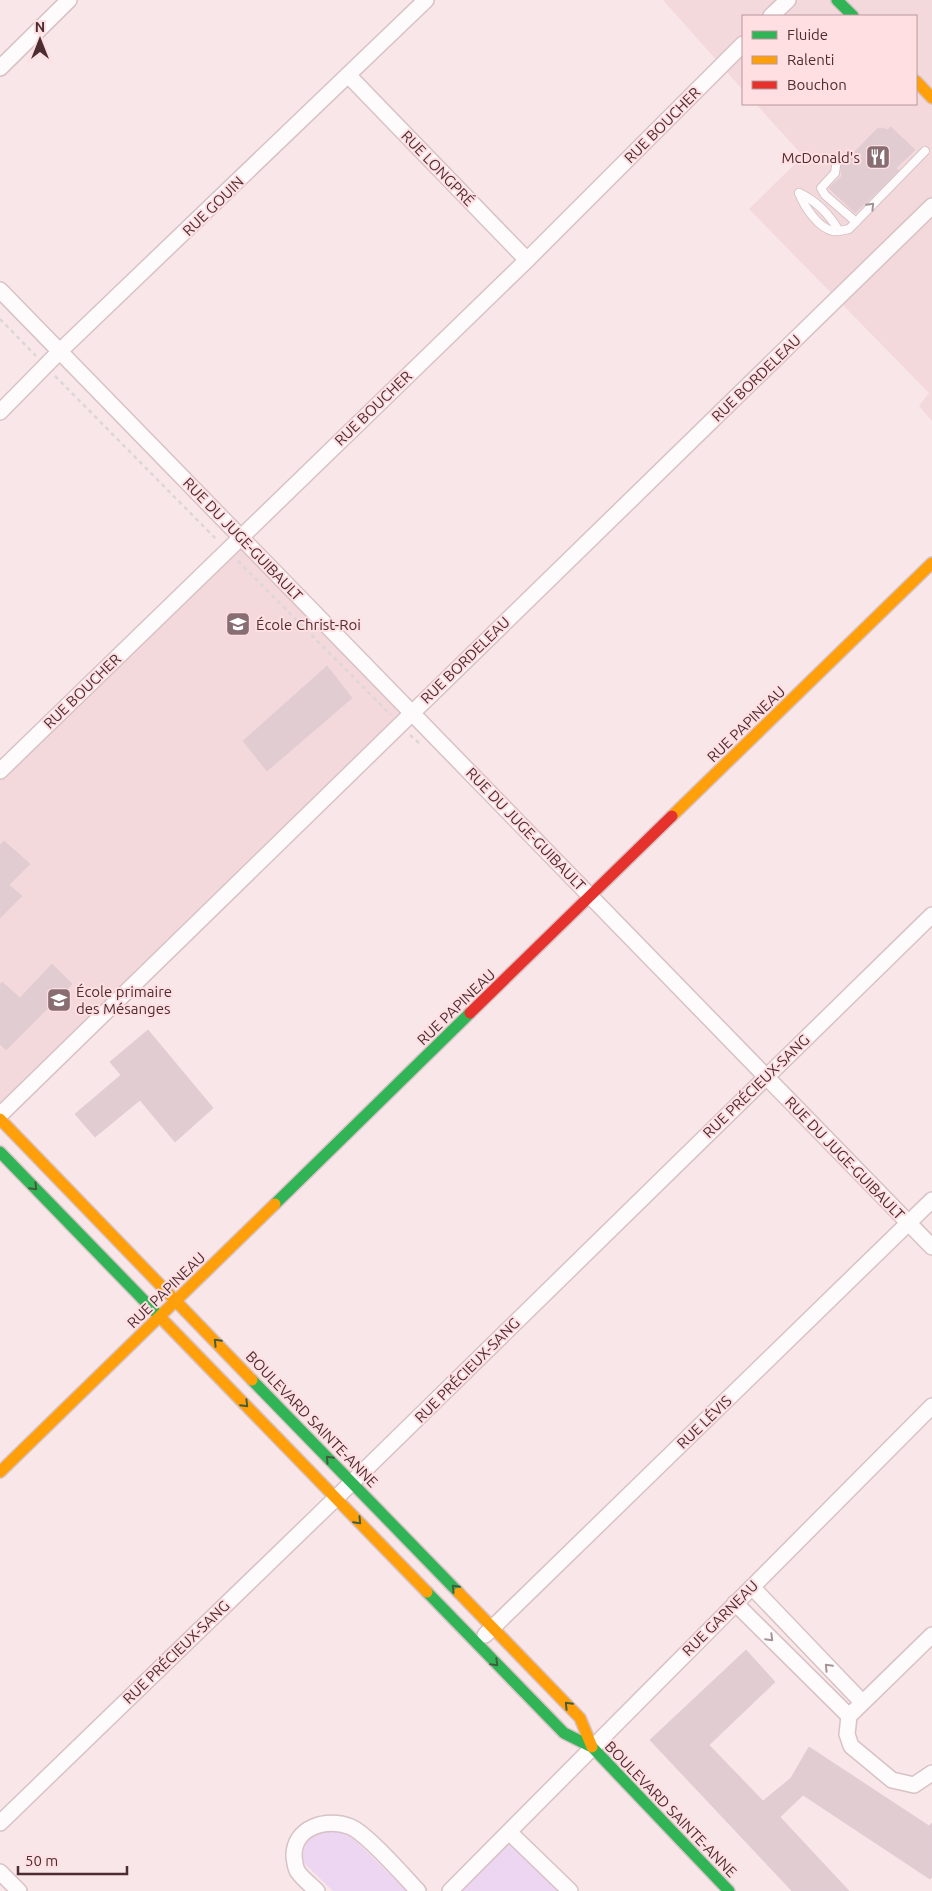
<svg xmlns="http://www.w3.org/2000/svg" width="932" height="1891" viewBox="0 0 932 1891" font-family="Ubuntu,sans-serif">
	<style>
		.built { fill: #f4d9dc }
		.green { fill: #edd6f1 }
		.building { fill: #e1ccd2; stroke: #e2cdd4 }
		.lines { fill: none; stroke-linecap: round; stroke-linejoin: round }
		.lane-casing { stroke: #d8c2c5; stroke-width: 10 }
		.street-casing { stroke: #d8c2c5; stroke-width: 18 }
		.fast-casing { stroke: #d8c2c5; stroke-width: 14 }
		.slow-casing { stroke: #d8c2c5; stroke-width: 14 }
		.jam-casing { stroke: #d8c2c5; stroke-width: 14 }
		.path { stroke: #dcd6d7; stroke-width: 2.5; stroke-dasharray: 4 4; stroke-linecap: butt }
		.lane { stroke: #fefbfc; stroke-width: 8 }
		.street { stroke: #fefbfc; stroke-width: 15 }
		.fast { stroke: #30b455; stroke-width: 11 }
		.slow { stroke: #ff9f0a; stroke-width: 11 }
		.jam { stroke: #e5322d; stroke-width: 11 }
		.oneway { stroke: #a59497 }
		.oneway2 { stroke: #425d3e }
		.labels { text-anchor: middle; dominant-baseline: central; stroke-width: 4; stroke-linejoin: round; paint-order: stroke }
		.street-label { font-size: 15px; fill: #4c2e32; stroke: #ffdfe2 }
		.poi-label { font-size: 15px; fill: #4c2e32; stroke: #ffdfe2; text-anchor: start }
	</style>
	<rect width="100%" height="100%" fill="#f8e6e8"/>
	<g class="built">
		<polygon points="663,0 932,0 932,421 919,406 929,393 749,209 803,156 756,104 916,104 916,16 743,16 743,90"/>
		<polygon points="240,536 411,712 0,1115 0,771"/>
	</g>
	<g class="green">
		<polygon points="330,1828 350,1835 407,1891 333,1891 305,1864 302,1856 307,1841 316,1829"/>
		<polygon points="509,1842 558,1891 459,1891"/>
	</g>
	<g class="building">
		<polygon points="891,127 915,150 896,168 899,171 855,213 829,188 842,176 841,166 877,129 883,128 887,130"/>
		<polygon points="327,666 352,698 267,771 243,741"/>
		<polygon points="4,841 30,864 9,885 22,896 0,918 0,845"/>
		<polygon points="52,964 72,984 6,1050 0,1044 0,985 2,982 20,998"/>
		<polygon points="148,1030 213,1108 175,1142 140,1100 95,1137 75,1114 121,1075 110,1062"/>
		<polygon points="746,1650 775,1682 709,1745 763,1801 791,1778 809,1747 929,1826 932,1823 932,1877 930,1879 803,1795 780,1817 849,1891 792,1891 650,1740"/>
	</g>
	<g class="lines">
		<defs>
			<g id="lane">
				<polyline points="837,159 835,173 821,188 825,195 856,222"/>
				<path d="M799 193C804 206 818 228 833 231 838 232 844 230 849 229L925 151"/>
				<path d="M799 193C817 201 829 214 839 231"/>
			</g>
			<g id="street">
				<polyline points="771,16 788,0"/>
				<polyline points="0,68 69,0"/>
				<polyline points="349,76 527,260"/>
				<polyline points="0,290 932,1247"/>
				<polyline points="0,412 59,352 426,0"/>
				<polyline points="0,771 527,260 743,44"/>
				<polyline points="0,1115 932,206"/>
				<polyline points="752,1587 862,1702"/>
				<polyline points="735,1603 849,1716"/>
				<polyline points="485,1635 932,1200"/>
				<polyline points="932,1635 849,1716 847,1734 851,1746 892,1780 914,1785 932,1773"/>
				<polyline points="0,1823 336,1498 932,915"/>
				<polyline points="509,1832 570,1891"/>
				<polyline points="0,1872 19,1891"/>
				<path d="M317 1891C311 1885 303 1879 298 1872 295 1868 295 1862 294 1857 293 1827 327 1817 351 1827 367 1834 404 1876 418 1891"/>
				<polyline points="450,1891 932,1406"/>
			</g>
			<g id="fast">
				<polyline points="837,0 853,16"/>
				<polyline points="0,1152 160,1317"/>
				<polyline points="275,1204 470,1013"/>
				<polyline points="252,1380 459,1593"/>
				<polyline points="427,1592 564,1733 592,1747 729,1891"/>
			</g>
			<g id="slow">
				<polyline points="916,81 932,98"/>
				<polyline points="672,816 932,563"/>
				<polyline points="0,1119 252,1380"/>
				<polyline points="160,1317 427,1592"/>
				<polyline points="0,1472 275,1204"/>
				<polyline points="459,1593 580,1718 592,1747"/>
			</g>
			<polyline id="jam" points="470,1013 672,816"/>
		</defs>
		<use href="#lane" class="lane-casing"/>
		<use href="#street" class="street-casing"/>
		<use href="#fast" class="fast-casing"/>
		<use href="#slow" class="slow-casing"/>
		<use href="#jam" class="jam-casing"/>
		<g class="path">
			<polyline points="0,319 36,356"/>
			<polyline points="55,376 218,541"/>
			<polyline points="238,561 391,715"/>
			<polyline points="410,735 419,743"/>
		</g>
		<use href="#lane" class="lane"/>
		<use href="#street" class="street"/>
		<use href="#fast" class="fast"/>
		<use href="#slow" class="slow"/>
		<use href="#jam" class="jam"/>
	</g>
	<defs><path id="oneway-chevron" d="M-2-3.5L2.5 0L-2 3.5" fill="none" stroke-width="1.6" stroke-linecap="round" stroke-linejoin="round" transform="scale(1.25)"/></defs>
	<g class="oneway">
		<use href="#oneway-chevron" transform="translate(871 206) rotate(-46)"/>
		<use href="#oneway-chevron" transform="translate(770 1638) rotate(45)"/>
		<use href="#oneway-chevron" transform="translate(828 1667) rotate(-134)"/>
	</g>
	<g class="oneway2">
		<use href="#oneway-chevron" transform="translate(34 1187) rotate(46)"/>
		<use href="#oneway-chevron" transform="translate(217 1342) rotate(-134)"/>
		<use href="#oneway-chevron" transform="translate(245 1404) rotate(46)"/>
		<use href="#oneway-chevron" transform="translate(329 1459) rotate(-134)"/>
		<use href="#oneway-chevron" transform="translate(358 1521) rotate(46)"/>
		<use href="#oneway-chevron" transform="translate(455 1588) rotate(-134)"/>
		<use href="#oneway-chevron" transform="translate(495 1663) rotate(45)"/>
		<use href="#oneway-chevron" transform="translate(568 1705) rotate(-134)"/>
	</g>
	<defs>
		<symbol id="restaurant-square" viewBox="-11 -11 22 22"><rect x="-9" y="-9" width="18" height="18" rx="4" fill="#886e72" stroke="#ffdfe2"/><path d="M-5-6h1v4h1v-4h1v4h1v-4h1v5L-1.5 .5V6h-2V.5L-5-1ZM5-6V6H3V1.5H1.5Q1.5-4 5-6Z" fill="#fff"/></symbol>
		<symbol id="school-square" viewBox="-11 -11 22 22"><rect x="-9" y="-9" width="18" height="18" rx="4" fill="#886e72" stroke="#ffdfe2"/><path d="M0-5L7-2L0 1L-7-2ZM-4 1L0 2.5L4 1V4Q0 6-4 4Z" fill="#fff"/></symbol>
	</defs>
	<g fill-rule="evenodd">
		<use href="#restaurant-square" x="864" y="143" width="28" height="28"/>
		<use href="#school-square" x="224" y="610" width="28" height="28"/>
		<use href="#school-square" x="45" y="986" width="28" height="28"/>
	</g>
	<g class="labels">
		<g class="street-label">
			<text transform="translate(662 125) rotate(-45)">RUE BOUCHER</text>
			<text transform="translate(438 168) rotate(46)">RUE LONGPRÉ</text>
			<text transform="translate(213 206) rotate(-44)">RUE GOUIN</text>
			<text transform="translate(756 378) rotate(-44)">RUE BORDELEAU</text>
			<text transform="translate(373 408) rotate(-44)">RUE BOUCHER</text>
			<text transform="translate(243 539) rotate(46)">RUE DU JUGE-GUIBAULT</text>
			<text transform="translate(465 660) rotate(-44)">RUE BORDELEAU</text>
			<text transform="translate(82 691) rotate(-44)">RUE BOUCHER</text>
			<text transform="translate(746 724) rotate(-44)">RUE PAPINEAU</text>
			<text transform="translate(526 829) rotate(46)">RUE DU JUGE-GUIBAULT</text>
			<text transform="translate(456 1007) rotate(-44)">RUE PAPINEAU</text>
			<text transform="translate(756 1086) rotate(-44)">RUE PRÉCIEUX-SANG</text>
			<text transform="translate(845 1158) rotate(46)">RUE DU JUGE-GUIBAULT</text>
			<text transform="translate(166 1290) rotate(-44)">RUE PAPINEAU</text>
			<text transform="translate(467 1370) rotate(-45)">RUE PRÉCIEUX-SANG</text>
			<text transform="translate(312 1419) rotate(46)">BOULEVARD SAINTE-ANNE</text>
			<text transform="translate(704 1422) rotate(-44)">RUE LÉVIS</text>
			<text transform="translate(720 1618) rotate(-45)">RUE GARNEAU</text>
			<text transform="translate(176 1652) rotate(-44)">RUE PRÉCIEUX-SANG</text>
			<text transform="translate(671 1809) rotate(46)">BOULEVARD SAINTE-ANNE</text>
		</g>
		<g class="poi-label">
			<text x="860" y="157" text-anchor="end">McDonald's</text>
			<text x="256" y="624">École Christ-Roi</text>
			<text x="76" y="991">École primaire<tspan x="76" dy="17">des Mésanges</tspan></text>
		</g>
	</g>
	<rect x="742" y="15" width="175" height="90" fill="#ffdfe2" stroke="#b7989c"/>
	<rect x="752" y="31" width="25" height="8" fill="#30b455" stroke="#b7989c"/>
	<text x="787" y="40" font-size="15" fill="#4c2e32">Fluide</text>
	<rect x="752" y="56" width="25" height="8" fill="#ff9f0a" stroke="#b7989c"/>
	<text x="787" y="65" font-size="15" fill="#4c2e32">Ralenti</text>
	<rect x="752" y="81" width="25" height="8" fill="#e5322d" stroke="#b7989c"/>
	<text x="787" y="90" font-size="15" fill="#4c2e32">Bouchon</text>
	<g transform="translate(40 40)" stroke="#ffdfe2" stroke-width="4" paint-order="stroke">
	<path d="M0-4L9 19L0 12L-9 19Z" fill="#4c2e32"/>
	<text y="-8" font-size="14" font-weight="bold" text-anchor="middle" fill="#4c2e32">N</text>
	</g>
	<path d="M18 1866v8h109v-8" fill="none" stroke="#4c2e32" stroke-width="2.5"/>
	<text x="25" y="1866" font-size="15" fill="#4c2e32" stroke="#ffdfe2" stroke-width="4" paint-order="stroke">50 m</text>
</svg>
